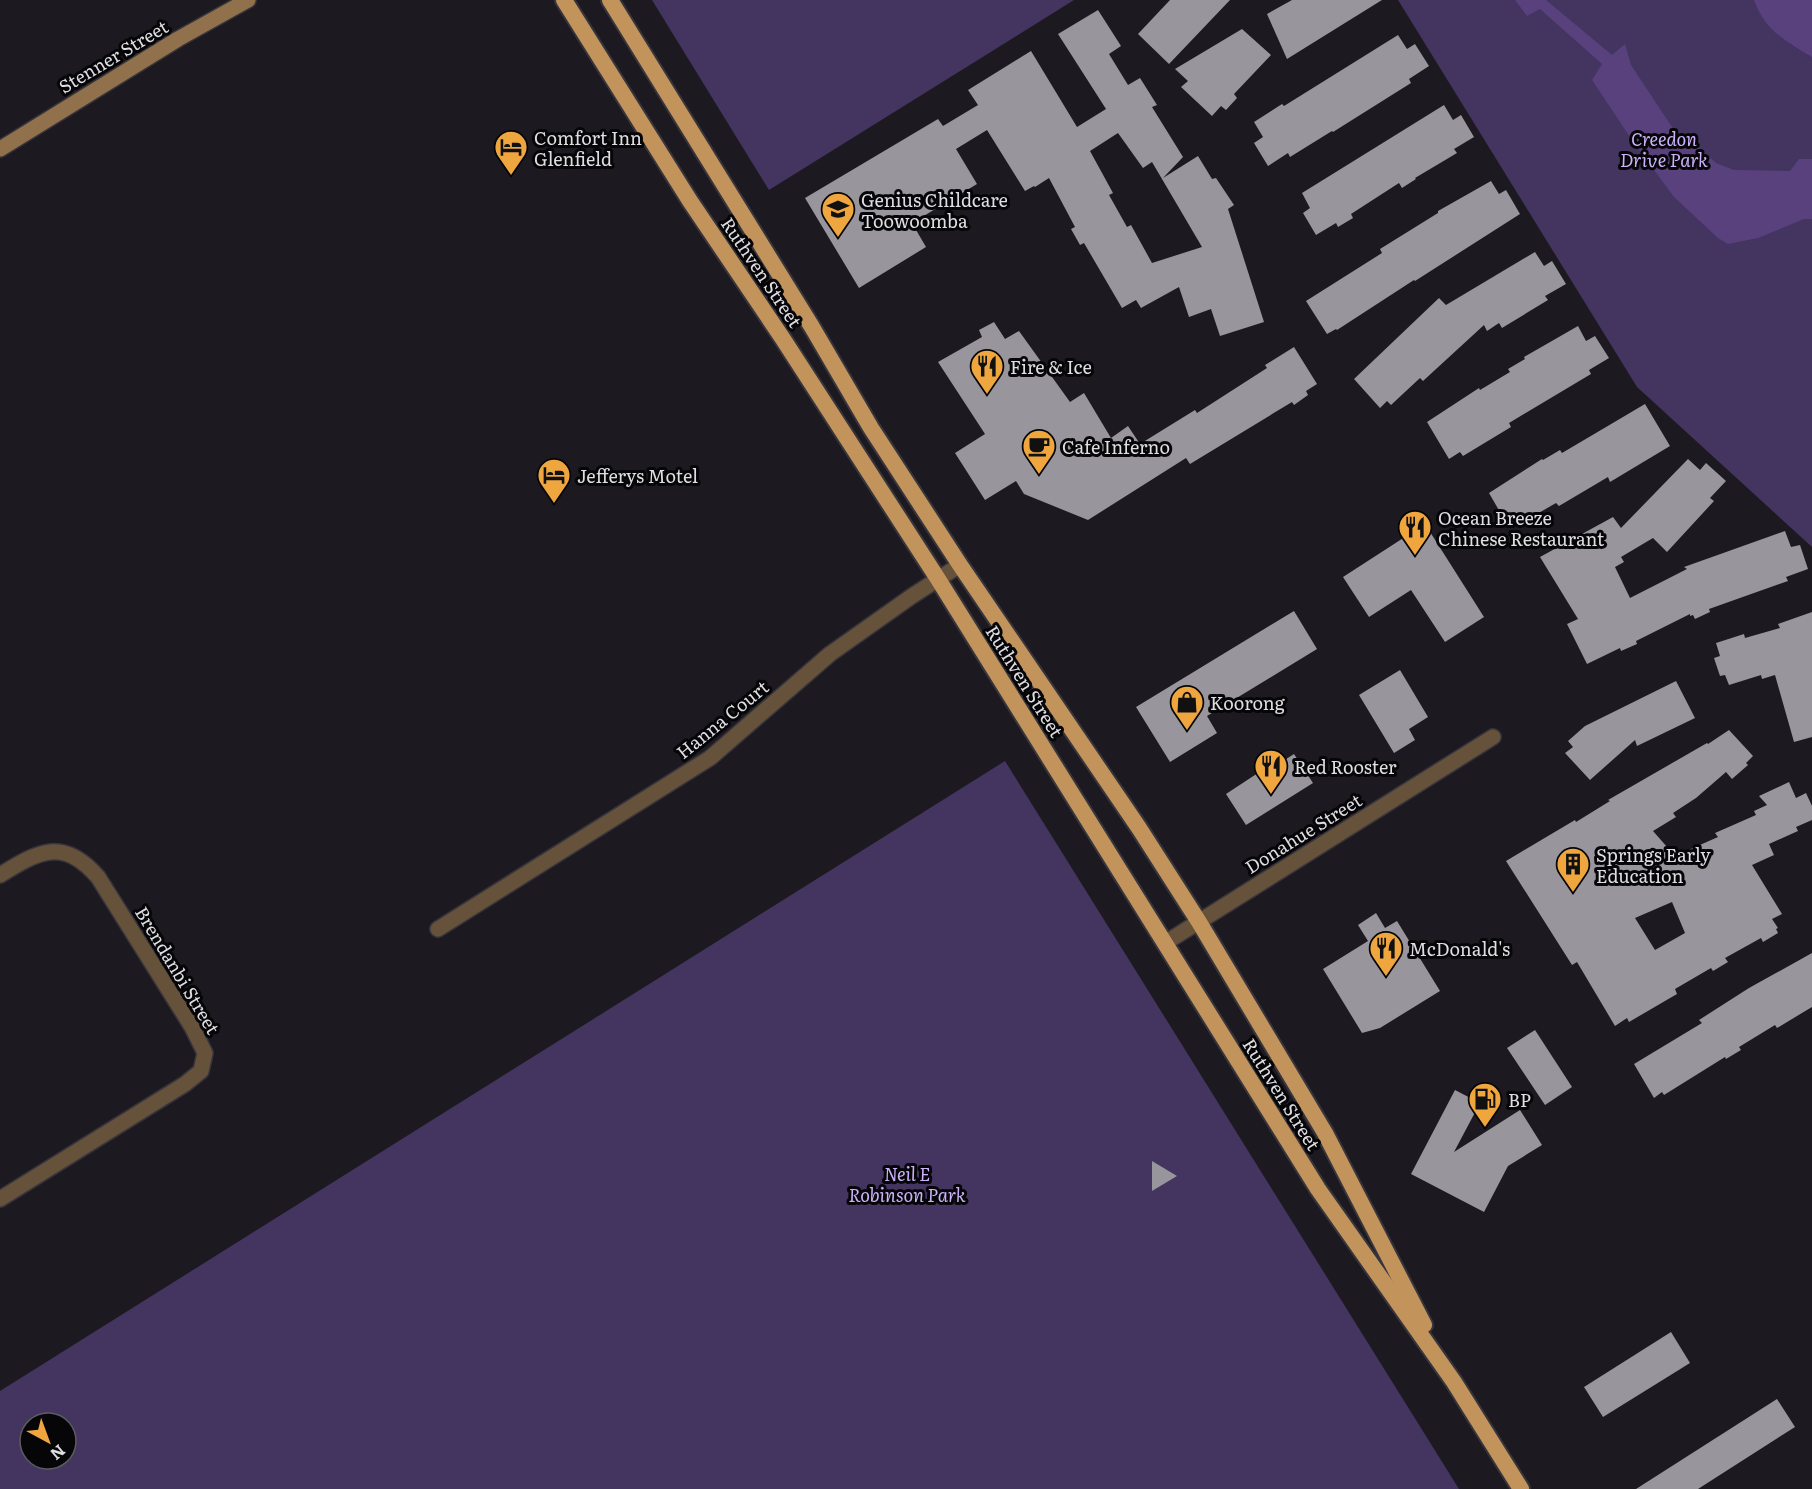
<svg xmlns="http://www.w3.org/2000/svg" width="1812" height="1489" viewBox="0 0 1812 1489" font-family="Literata,serif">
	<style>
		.green { fill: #443460; fill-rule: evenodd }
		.water { fill: #58417d }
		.building { fill: #98959d; fill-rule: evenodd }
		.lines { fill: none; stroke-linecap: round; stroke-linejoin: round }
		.minor-casing { stroke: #37353b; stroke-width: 18 }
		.secondary-casing { stroke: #37353b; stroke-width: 18 }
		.trunk-casing { stroke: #37353b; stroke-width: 20 }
		.minor { stroke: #66523b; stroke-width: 15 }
		.secondary { stroke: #91714b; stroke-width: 15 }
		.trunk { stroke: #c2945c; stroke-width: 16 }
		.labels { text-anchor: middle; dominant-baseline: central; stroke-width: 6; stroke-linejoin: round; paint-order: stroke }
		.street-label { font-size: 18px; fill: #dedde1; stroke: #060608 }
		.poi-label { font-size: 18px; fill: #dedde1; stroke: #060608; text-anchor: start }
		.park-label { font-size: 18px; font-style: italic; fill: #cbb2fa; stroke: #060608 }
	</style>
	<rect width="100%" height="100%" fill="#1c1a20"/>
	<g class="green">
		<polygon points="652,0 1074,0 769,190"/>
		<polygon points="1398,0 1812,0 1812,547 1637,387"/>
		<path d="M1005 761 1459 1489H0V1391ZM30 1423H66V1459H30Z"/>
	</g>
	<g class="water">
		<polygon points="1515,0 1546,0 1612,55 1625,44 1631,65 1676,133 1698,147 1716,163 1734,170 1790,171 1799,159 1812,159 1812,219 1804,219 1758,238 1728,244 1718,238 1674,197 1632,140 1592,80 1602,64 1540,9 1527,16"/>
		<path d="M1754 0H1812V57C1786 41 1765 31 1754 0Z"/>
	</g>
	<g class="building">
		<polygon points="1170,0 1230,0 1169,64 1138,34"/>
		<polygon points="1292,0 1382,0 1287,59 1267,14"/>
		<path d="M1098 10 1121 46 1109 54 1128 85 1140 78 1157 105 1152 107 1183 157 1163 178 1198 156 1212 179 1216 178 1234 205 1228 209 1264 322 1220 336 1211 309 1189 317 1179 287 1141 308 1136 300 1122 308 1084 243 1080 245 1071 229 1075 227 1049 178 1035 187 1034 186 1025 191 987 130 956 149 977 184 912 223 926 247 859 288 805 198 938 119 943 126 978 105 968 90 1031 51 1077 127 1106 109 1058 34ZM1118 133 1143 168 1152 162 1202 247 1152 263 1131 225 1127 227 1109 195 1113 193 1090 151Z"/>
		<polygon points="1242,29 1271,55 1234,94 1237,98 1226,110 1221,106 1212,116 1181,87 1188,81 1175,69"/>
		<polygon points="1398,35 1407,49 1415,44 1429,66 1409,79 1411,83 1333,132 1332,131 1290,157 1288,153 1268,166 1254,143 1263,137 1254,122 1282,104 1284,106"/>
		<polygon points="1444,105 1453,120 1461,115 1474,137 1454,149 1457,153 1415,178 1416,179 1402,188 1399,183 1351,214 1353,218 1338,227 1336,223 1316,235 1303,213 1310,208 1302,193"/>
		<polygon points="1491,181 1499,194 1506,190 1520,214 1415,281 1414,280 1337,330 1336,329 1327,334 1306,301 1382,253 1380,249 1438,213 1438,211"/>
		<polygon points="1535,252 1544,266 1552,261 1566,284 1545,296 1548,300 1502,328 1499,323 1487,331 1484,325 1423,381 1420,378 1391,405 1387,401 1380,408 1354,379 1439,298 1446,305"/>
		<polygon points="994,322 1005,339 1019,331 1070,402 1084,393 1111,438 1128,426 1140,444 1195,410 1197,413 1267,368 1265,365 1294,347 1317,384 1306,391 1308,395 1294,405 1292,402 1190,464 1186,458 1088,520 1024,494 1016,481 985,500 955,453 985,434 938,362 982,337 979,330"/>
		<polygon points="1578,326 1586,341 1595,336 1609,358 1589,370 1591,374 1509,423 1511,427 1463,456 1460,452 1449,459 1427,422 1479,388 1480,390 1510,372 1508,369 1525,359 1524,357"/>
		<polygon points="1645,404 1670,446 1610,482 1608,477 1559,506 1556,503 1523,522 1520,519 1508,526 1489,493 1542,459 1543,460 1560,450 1562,453"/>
		<polygon points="1688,459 1700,470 1706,463 1726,481 1710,498 1714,501 1667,552 1653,538 1621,557 1624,562 1615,567 1630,598 1687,569 1684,567 1785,531 1791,547 1800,545 1808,569 1786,577 1788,581 1709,609 1710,612 1695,619 1693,615 1690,616 1690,614 1636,641 1637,644 1621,651 1620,648 1587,664 1567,624 1578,619 1540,557 1613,517 1621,528"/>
		<polygon points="1425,524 1484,617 1445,642 1411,590 1369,617 1343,577"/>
		<polygon points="1294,611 1317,649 1207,716 1217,733 1170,762 1136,707"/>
		<polygon points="1812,612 1812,737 1794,742 1775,675 1762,679 1761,675 1729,685 1725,675 1720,676 1714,658 1720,656 1716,643 1744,634 1745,638 1780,628 1778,624"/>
		<polygon points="1400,670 1428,717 1409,729 1415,740 1394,753 1359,695"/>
		<polygon points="1676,681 1695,718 1637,746 1635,740 1590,780 1565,753 1573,747 1568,741 1585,726"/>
		<path d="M1729 730 1753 756 1746 763 1748 765 1732 779 1726 772 1696 798 1673 813 1676 817 1653 831 1675 856 1718 837 1715 833 1756 815 1754 811 1767 805 1759 796 1789 782 1796 798 1806 793 1812 806V820L1796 827 1798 831 1769 844 1774 855 1752 865 1782 914 1772 919 1778 928 1776 929 1778 933 1763 942 1761 938 1725 958 1728 962 1713 971 1711 968 1675 989 1677 994 1629 1022 1627 1018 1615 1026 1577 962 1572 965 1506 861 1575 820 1576 822 1610 801 1608 800 1707 743 1708 744ZM1672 902 1685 933 1655 950 1635 918Z"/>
		<polygon points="1294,754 1313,783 1246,825 1226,794 1264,769 1266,772"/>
		<polygon points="1376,913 1385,928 1397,921 1440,991 1380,1028 1362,1033 1323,969 1368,941 1358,925"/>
		<polygon points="1812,953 1812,1007 1777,1028 1775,1025 1739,1047 1741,1050 1726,1059 1725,1057 1664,1095 1662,1092 1654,1098 1634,1064 1702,1023 1699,1020 1749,988"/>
		<polygon points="1535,1030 1572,1087 1545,1105 1507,1048"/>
		<polygon points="1455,1090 1480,1103 1454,1152 1520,1110 1542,1145 1508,1166 1484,1212 1411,1174"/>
		<polygon points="1152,1161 1177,1176 1152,1191"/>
		<polygon points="1671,1332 1690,1363 1603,1417 1584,1387"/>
		<polygon points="1777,1399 1795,1427 1698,1489 1636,1489"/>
	</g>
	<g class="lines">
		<defs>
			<g id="minor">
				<path d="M0 875C39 851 63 837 98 877L192 1027 205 1053 201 1071 185 1084 0 1199"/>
				<polyline points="438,929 710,758 830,654 912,596 960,565"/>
				<polyline points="1165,943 1493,737"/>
			</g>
			<polyline id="secondary" points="0,149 178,39 248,0"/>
			<g id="trunk">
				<polyline points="564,0 690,201 783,339 938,579 1318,1189 1454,1382 1521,1489"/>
				<polyline points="610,0 812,327 871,428 960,565 1139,828 1199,922 1325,1133 1424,1325"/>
			</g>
		</defs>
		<use href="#minor" class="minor-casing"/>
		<use href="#secondary" class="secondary-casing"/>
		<use href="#trunk" class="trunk-casing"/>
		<use href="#minor" class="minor"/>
		<use href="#secondary" class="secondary"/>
		<use href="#trunk" class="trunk"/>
	</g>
	<defs>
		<symbol id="hotel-pin" viewBox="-11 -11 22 30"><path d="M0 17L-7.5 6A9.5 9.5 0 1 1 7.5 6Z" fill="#f0a63f" stroke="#060608"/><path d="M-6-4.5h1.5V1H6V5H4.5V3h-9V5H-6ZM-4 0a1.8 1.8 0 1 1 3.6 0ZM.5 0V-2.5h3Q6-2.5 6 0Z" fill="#111"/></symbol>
		<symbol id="school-pin" viewBox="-11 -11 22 30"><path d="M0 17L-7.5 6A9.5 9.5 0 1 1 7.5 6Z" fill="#f0a63f" stroke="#060608"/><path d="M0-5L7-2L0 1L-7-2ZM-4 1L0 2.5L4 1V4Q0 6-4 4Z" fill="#111"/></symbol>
		<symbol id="restaurant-pin" viewBox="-11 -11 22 30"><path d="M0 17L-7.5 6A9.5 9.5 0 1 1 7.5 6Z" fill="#f0a63f" stroke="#060608"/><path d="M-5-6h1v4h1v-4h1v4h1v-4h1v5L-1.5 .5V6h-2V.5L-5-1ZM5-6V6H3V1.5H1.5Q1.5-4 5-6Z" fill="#111"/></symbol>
		<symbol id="cafe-pin" viewBox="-11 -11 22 30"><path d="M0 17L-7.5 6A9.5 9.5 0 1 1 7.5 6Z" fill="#f0a63f" stroke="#060608"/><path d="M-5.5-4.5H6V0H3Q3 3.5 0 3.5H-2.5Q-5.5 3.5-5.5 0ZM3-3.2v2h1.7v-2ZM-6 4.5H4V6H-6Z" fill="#111"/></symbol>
		<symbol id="shop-pin" viewBox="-11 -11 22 30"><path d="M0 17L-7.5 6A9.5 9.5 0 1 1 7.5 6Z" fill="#f0a63f" stroke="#060608"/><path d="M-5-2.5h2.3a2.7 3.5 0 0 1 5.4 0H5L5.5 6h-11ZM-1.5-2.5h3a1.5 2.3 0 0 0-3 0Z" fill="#111"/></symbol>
		<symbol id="building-pin" viewBox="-11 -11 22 30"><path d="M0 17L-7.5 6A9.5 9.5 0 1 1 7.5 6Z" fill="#f0a63f" stroke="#060608"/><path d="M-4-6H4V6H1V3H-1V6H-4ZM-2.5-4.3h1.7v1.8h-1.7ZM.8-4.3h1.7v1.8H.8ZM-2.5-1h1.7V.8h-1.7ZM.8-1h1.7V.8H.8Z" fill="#111"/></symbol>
		<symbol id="fuel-pin" viewBox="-11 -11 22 30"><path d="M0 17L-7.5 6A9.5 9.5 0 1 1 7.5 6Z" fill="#f0a63f" stroke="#060608"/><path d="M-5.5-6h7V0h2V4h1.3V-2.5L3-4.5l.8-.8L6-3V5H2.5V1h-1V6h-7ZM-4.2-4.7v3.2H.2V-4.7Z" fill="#111"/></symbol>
	</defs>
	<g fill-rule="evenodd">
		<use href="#hotel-pin" x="492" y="128" width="38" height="52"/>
		<use href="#school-pin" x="819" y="190" width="38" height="52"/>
		<use href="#restaurant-pin" x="968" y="347" width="38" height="52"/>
		<use href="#cafe-pin" x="1020" y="427" width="38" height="52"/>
		<use href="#hotel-pin" x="535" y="456" width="38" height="52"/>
		<use href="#restaurant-pin" x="1396" y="508" width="38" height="52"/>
		<use href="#shop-pin" x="1168" y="683" width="38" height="52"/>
		<use href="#restaurant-pin" x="1252" y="747" width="38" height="52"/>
		<use href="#building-pin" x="1554" y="845" width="38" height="52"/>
		<use href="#restaurant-pin" x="1367" y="929" width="38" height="52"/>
		<use href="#fuel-pin" x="1466" y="1080" width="38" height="52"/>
	</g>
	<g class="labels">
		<g class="street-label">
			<text transform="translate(113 56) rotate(-31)">Stenner Street</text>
			<text transform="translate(762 272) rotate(56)">Ruthven Street</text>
			<text transform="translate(1025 681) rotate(58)">Ruthven Street</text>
			<text transform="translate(722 719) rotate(-39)">Hanna Court</text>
			<text transform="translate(1303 833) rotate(-32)">Donahue Street</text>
			<text transform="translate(178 970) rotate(59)">Brendanbi Street</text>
			<text transform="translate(1282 1094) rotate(58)">Ruthven Street</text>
		</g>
		<g class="poi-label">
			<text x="534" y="137">Comfort Inn<tspan x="534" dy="21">Glenfield</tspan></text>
			<text x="861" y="199">Genius Childcare<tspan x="861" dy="21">Toowoomba</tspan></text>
			<text x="1010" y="366">Fire &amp; Ice</text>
			<text x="1062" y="446">Cafe Inferno</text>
			<text x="577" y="475">Jefferys Motel</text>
			<text x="1438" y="517">Ocean Breeze<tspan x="1438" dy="21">Chinese Restaurant</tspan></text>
			<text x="1210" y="702">Koorong</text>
			<text x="1294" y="766">Red Rooster</text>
			<text x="1596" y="854">Springs Early<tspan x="1596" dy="21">Education</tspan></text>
			<text x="1409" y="948">McDonald's</text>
			<text x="1508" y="1099">BP</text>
		</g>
		<g class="park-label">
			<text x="1664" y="138">Creedon<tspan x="1664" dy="21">Drive Park</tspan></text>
			<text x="907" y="1173">Neil E<tspan x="907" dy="21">Robinson Park</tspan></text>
		</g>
	</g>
	<g transform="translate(48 1441) rotate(139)"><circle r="28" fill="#060608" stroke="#5c5c5f" stroke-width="1.5"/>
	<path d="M0-4.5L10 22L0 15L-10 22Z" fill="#f0a63f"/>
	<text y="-9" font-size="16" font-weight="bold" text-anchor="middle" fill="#dedde1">N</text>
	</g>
</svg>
